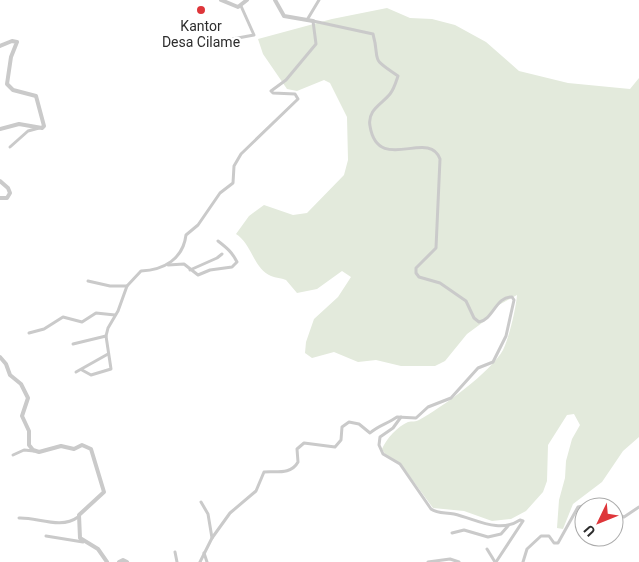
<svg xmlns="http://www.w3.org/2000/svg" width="639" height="562" viewBox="0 0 639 562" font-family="Roboto,sans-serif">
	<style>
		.green { fill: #e3eadc }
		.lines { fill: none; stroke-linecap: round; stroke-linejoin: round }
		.minor { stroke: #cacaca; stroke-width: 3 }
		.tertiary { stroke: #cacaca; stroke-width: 4 }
		.poi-dot { fill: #de363a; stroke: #fff; stroke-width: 2 }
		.labels { text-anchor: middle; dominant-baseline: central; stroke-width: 5; stroke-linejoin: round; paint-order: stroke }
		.poi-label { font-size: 14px; fill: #2d2d2d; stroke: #fff }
	</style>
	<rect width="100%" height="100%" fill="#fff"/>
	<path class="green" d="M387 8 410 18 432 19 455 25 486 42 519 71 568 83 630 89 639 78V437L623 451 602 482 573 504 563 529 557 528 559 500 565 478 566 461 572 439 580 425 574 414 567 415 548 445 547 481 543 492 526 511 511 519 492 521 464 511 433 508 403 467 385 454 382 449C386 439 398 426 408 422 412 421 416 422 419 420 441 408 491 372 503 350 509 338 516 308 517 295L497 306 486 320 467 334 445 361 435 366H401L376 360 358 362 334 352 312 358 305 353 306 342 314 319 338 297 351 277 342 271 317 289 297 293 286 280C281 278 276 278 271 276 253 268 252 244 236 234L249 216 264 205 293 215 307 213 344 175 348 160 347 117 330 83 324 80 297 91 287 89 263 54 258 39 332 19Z"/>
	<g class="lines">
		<g class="minor">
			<polyline points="307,20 319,0"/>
			<polyline points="216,42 254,35 241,6"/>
			<polyline points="10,147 28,131 39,128"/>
			<path d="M168 265 184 264 198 275 210 270 232 267 237 262C232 252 227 248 218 241"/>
			<polyline points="190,270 217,258 222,254"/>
			<polyline points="88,281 110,286 127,286"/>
			<polyline points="29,333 44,329 63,317 82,322 96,313 115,315"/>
			<polyline points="73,344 106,336"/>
			<path d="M82 370 91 375 111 369 106 336 108 328 118 311 127 286 141 271C164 270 183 259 186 235L198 225 220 193 233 183 234 166 241 154 298 99 295 94 273 93 271 91 286 80 316 44 313 21 373 34C381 63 368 56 398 76 396 82 394 89 390 94 382 104 367 110 370 126 378 175 429 128 440 159L436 248 416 268V273L419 277 440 283 466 301 474 318 479 322C493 320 496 296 512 297L514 300 506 336 493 362 478 368 451 398 428 407 416 418 397 417C387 424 379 425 370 433L359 424 349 422 342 427 341 440 335 447 304 443 297 449 298 462C291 475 276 471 264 472L256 491 230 513 212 538 200 562"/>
			<polyline points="76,372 108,354"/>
			<path d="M401 417 393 428 380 437 379 445 383 454 400 464 431 509C438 514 446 512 454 514 476 519 499 534 520 520L523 521 496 562"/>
			<polyline points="13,455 24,450 34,451"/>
			<polyline points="201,502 208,514 212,538"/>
			<polyline points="614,513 624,517 639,507"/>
			<path d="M19 518C37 517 61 530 78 517"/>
			<polyline points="452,533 464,530 488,537 501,534 508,526"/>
			<polyline points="46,536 83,542"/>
			<polyline points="487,549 495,562"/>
			<polyline points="175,552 177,562"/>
			<polyline points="204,553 207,562"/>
			<polyline points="428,562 450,559 459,562"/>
			<polyline points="523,562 527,549 541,536 549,536 554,543 558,543 578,507 588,505 599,507"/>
		</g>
		<g class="tertiary">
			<polyline points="221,0 238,7 247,0"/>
			<polyline points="275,0 284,16 313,21"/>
			<polyline points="0,46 12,41 17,42 11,57 7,84 13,90 36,96 44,126 42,128 19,124 0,129"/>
			<polyline points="0,181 8,188 10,193 7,198 0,198"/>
			<polyline points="0,357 6,364 10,375 21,384 28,398 22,416 29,431 29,445 33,450 39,452 61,446 74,449 82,445 91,449 104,492 79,515 80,538 98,549 107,562"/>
			<polyline points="119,562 123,560 127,562"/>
		</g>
	</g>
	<circle class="poi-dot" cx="201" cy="10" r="5"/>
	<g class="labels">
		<g class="poi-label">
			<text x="201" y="26">Kantor<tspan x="201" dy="16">Desa Cilame</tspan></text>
		</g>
	</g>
	<g transform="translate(599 522) rotate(227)"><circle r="24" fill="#ffffff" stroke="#ababab"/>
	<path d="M0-4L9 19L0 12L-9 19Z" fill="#de363a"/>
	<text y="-8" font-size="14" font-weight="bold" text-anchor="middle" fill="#2d2d2d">U</text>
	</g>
</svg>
